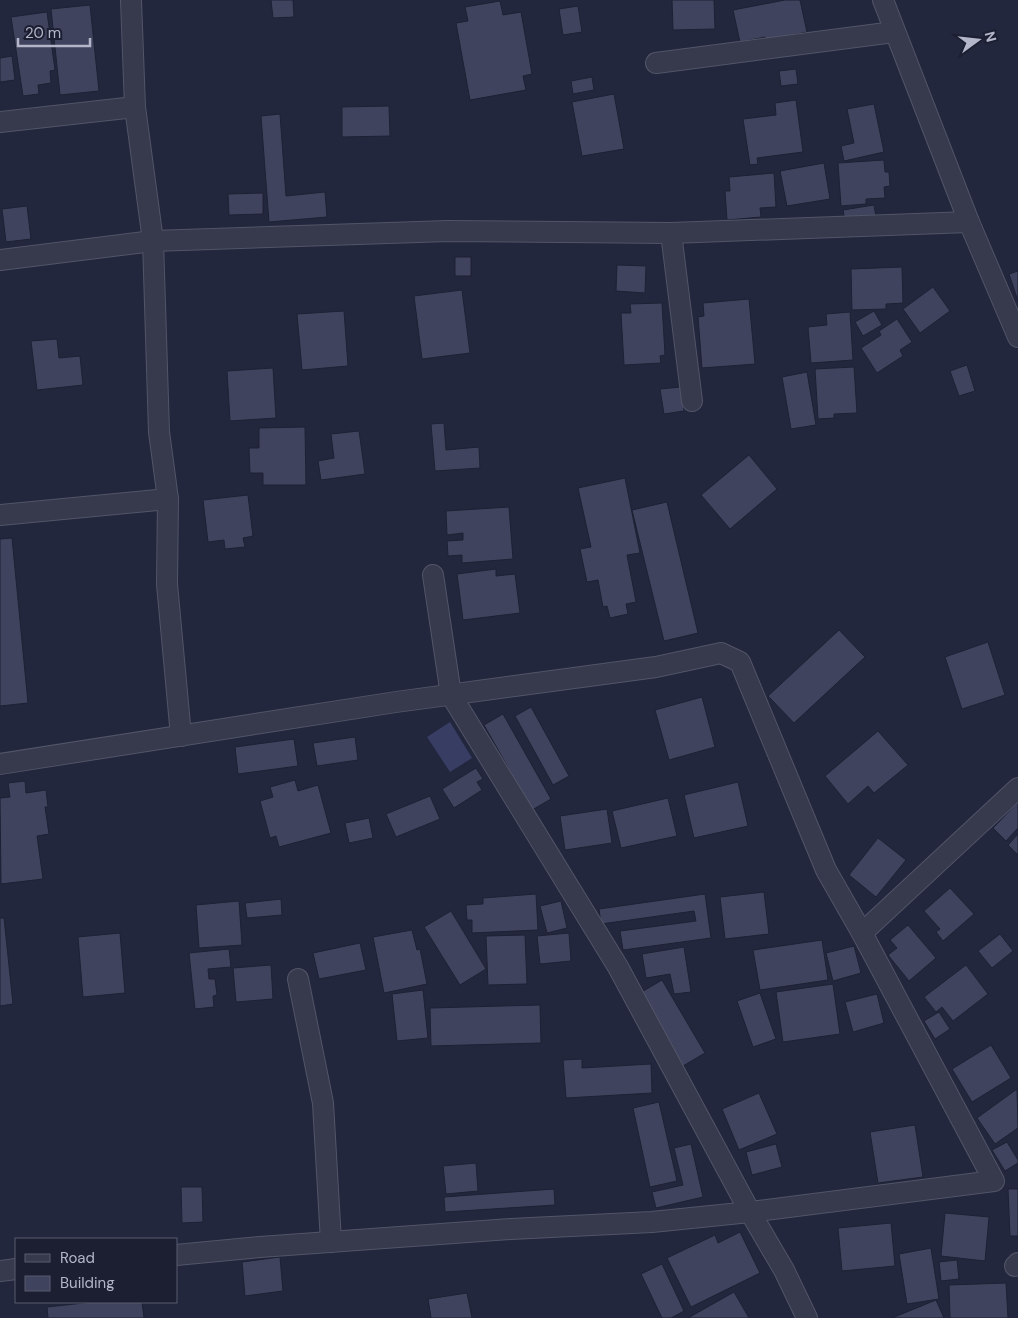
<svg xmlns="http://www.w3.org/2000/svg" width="1018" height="1318" viewBox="0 0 1018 1318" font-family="'DM Sans',sans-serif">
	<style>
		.water { fill: #373d63 }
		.building { fill: #3f435d; stroke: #1e2134 }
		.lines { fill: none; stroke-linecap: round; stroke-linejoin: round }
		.minor-casing { stroke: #525568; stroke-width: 22 }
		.minor { stroke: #373a4d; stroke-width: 20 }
	</style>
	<rect width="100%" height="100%" fill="#23273d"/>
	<polygon class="water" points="450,722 472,758 450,772 427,737"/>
	<g class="building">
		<polygon points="271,0 293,0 294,17 273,18"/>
		<polygon points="672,0 714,0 715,29 673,30"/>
		<polygon points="785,0 800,0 807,32 766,40 765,37 740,42 733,10"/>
		<polygon points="500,1 503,15 521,12 532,74 523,76 526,90 470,100 456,23 468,21 465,7"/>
		<polygon points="90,5 99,91 60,95 51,9"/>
		<polygon points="578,6 582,32 563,35 559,9"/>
		<polygon points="47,12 55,70 50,71 51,83 38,85 39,94 23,96 11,17"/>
		<polygon points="12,56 15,80 0,82 0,58"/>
		<polygon points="796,69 798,84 781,86 779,71"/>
		<polygon points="592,77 594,90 573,94 571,81"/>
		<polygon points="614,94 624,149 582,156 572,102"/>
		<polygon points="796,100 803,152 757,158 758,164 750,165 743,119 776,115 775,103"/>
		<polygon points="874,104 884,152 844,161 841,146 854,143 847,109"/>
		<polygon points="389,106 390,136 342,137 342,107"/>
		<polygon points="280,114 286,196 325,192 327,217 269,222 261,116"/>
		<polygon points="884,160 885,172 889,172 890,186 884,187 885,198 866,199 866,204 841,206 838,163"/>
		<polygon points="824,163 830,199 787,206 780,171"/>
		<polygon points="774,173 776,207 760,208 761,217 727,220 725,191 730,191 729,177"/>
		<polygon points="263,193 263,214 229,215 228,194"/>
		<polygon points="874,205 876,217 845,221 843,210"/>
		<polygon points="27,206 31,239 6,242 2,209"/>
		<rect x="455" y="257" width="16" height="19"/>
		<polygon points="617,265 646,266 645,293 616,291"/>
		<polygon points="902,267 903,303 886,304 886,309 852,310 851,269"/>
		<polygon points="1018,271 1018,301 1009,274"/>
		<polygon points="933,287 950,311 920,333 903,309"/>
		<polygon points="462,290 470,353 422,359 414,296"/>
		<polygon points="749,299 755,364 702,368 698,317 704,316 703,303"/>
		<polygon points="662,303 665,355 660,356 661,363 624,365 621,313 631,313 630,304"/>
		<polygon points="344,311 348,366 302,370 297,314"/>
		<polygon points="874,311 882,325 863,336 855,322"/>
		<polygon points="850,312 853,360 811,363 808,327 827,325 826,314"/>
		<polygon points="897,319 912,342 900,350 903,356 877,373 861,348 881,335 879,331"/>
		<polygon points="57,339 59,358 80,356 83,385 37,390 31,341"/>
		<polygon points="967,365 975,391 959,396 950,371"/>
		<polygon points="854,367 857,413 834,414 834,418 818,419 815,369"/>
		<polygon points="273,368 276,418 230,421 227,371"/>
		<polygon points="807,372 816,425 791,429 782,377"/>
		<polygon points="681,387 684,411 664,414 660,389"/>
		<polygon points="444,423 446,450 479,447 480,468 435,471 431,424"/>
		<polygon points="305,427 306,485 263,485 263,473 250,473 249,448 259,448 259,428"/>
		<polygon points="359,431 365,474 321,480 318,461 334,458 331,434"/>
		<polygon points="749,455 777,489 730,529 701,495"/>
		<polygon points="625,478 640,553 627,555 636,602 626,604 628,614 610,618 607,606 603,607 598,580 587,582 580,549 591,547 578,488"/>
		<polygon points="248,495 253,536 243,538 245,547 225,549 224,540 208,542 203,500"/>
		<polygon points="667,502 698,633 664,641 632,510"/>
		<polygon points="509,507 513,559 462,563 462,555 448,556 447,541 463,540 463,533 447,535 446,511"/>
		<polygon points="12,538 28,703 0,706 0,539"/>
		<polygon points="496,569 496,576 515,574 520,613 463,620 457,574"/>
		<polygon points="839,630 865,657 794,723 768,696"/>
		<polygon points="988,642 1005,695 962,709 945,657"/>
		<polygon points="702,697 715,747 669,760 655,710"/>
		<polygon points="531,707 569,776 553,785 515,716"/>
		<polygon points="503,714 551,799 532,810 484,725"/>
		<polygon points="878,731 908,765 874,793 868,786 848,804 825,776"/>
		<polygon points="355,737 358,760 317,766 313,743"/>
		<polygon points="294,739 298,766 238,774 235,747"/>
		<polygon points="476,768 483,779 477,782 482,790 454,808 442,789"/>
		<polygon points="295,780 298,791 318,785 331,833 279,847 276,836 270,838 260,801 273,797 270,787"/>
		<polygon points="25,781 26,793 46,790 48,807 45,807 49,834 37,836 43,879 1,884 0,798 10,797 8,783"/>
		<polygon points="738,782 748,826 694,838 684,795"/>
		<polygon points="430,796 440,819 396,837 386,814"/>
		<polygon points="668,798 677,836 621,848 612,811"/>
		<polygon points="1018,802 1018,828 1006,841 993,828"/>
		<polygon points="607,809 612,843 565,850 560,816"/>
		<polygon points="369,818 373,838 349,843 345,823"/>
		<polygon points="1018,834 1018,855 1008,845"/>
		<polygon points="878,838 906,860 876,897 849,875"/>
		<polygon points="950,888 974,914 943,941 936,932 940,929 924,911"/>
		<polygon points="764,892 769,934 725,939 720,897"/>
		<polygon points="536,894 538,930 472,933 472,920 467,920 466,905 483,904 483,898"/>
		<polygon points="705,894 711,938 623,950 620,931 696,921 694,911 601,924 599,909"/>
		<polygon points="281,899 282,915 247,918 245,903"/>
		<polygon points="239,901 242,945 199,948 196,905"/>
		<polygon points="561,901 567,928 547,933 540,906"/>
		<polygon points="451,911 486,969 460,985 424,927"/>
		<polygon points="0,918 4,918 13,1004 0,1006"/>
		<polygon points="908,925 936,958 909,981 888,955 897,948 890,940"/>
		<polygon points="412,930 417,950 420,949 427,984 384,993 373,937"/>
		<polygon points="120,933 125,993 83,997 78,937"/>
		<polygon points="569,933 571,961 540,964 537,936"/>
		<polygon points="1000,934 1013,951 992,968 978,951"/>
		<polygon points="525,935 527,984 488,985 486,936"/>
		<polygon points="822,940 828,980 760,990 753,950"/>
		<polygon points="360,943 366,970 319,979 313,953"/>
		<polygon points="854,946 861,973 833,981 826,953"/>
		<polygon points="684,947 691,992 674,994 670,974 646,978 642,954"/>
		<polygon points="229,949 231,967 208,969 209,979 215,979 217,995 213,996 214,1007 195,1009 189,953"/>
		<polygon points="271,965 273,999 236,1002 233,968"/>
		<polygon points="966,965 988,994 953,1021 942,1007 936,1012 924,997"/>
		<polygon points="662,980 705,1053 683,1066 640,993"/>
		<polygon points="833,984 840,1034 783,1042 776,992"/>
		<polygon points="423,990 428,1038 397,1041 392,994"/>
		<polygon points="760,993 776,1039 753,1047 737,1001"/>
		<polygon points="877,994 884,1023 853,1032 845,1002"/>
		<polygon points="540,1005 541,1043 431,1046 430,1008"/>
		<polygon points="939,1012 950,1029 935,1039 924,1021"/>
		<polygon points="991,1045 1011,1078 972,1102 952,1069"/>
		<polygon points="582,1059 582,1068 651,1064 652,1093 566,1098 563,1060"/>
		<polygon points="1017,1089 1018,1128 995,1144 977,1118"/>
		<polygon points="759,1093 777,1134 739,1150 722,1109"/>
		<polygon points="659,1102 677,1181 650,1187 633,1108"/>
		<polygon points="915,1125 923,1177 878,1183 870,1132"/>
		<polygon points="1007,1142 1018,1160 1018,1163 1005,1171 992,1150"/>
		<polygon points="691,1144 703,1197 656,1208 652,1192 683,1185 674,1148"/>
		<polygon points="776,1144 782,1167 752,1175 746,1152"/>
		<polygon points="476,1163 478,1191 446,1194 443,1166"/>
		<polygon points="181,1187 202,1187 203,1222 182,1223"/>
		<polygon points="554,1189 555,1205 445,1212 444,1197"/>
		<polygon points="1008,1189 1018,1189 1018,1236 1010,1236"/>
		<polygon points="945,1213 989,1217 985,1261 941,1256"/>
		<polygon points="891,1223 895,1266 842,1271 838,1228"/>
		<polygon points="740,1232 760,1273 691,1307 667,1258 715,1235 718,1243"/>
		<polygon points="931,1248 939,1299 907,1304 899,1254"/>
		<polygon points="280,1257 283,1291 245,1296 242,1262"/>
		<polygon points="957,1260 959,1279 941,1281 939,1262"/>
		<polygon points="662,1264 684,1311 671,1318 662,1318 641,1274"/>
		<polygon points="1006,1283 1008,1318 950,1318 949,1285"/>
		<polygon points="734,1292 749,1318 688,1318"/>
		<polygon points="467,1293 472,1318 431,1318 428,1299"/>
		<polygon points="936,1300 944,1318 892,1318"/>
		<polygon points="93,1302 142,1302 144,1318 48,1318 47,1307"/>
	</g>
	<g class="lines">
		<defs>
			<g id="minor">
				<polyline points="131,0 135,107 153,241 159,432 168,499 167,584 181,736"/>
				<polyline points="883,0 969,222 1018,337"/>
				<polyline points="656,63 894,32"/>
				<polyline points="0,122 135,107"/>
				<polyline points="671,233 692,401"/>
				<polyline points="0,260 153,241 448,231 671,233 969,222"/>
				<polyline points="0,515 168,499"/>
				<polyline points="433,575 451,695 618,967 750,1212 784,1270 807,1318"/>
				<polyline points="0,764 396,702 656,667 721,653 740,662 826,870 862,933 994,1181 750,1212 652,1222 511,1229 260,1247 176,1255"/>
				<polyline points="862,933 1018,788"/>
				<polyline points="298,979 323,1103 331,1242"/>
				<polyline points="1015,1266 1018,1263"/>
				<polyline points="0,1271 16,1269"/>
			</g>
		</defs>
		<use href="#minor" class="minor-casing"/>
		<use href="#minor" class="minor"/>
	</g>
	<rect x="15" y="1238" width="162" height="65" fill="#1c1f32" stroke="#585b6e"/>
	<rect x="25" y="1254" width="25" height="8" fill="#373a4d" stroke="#585b6e"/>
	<text x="60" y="1263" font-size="15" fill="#b3b5c8">Road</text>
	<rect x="25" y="1276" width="25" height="15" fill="#3f435d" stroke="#585b6e"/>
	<text x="60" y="1288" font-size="15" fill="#b3b5c8">Building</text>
	<g transform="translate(978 40) rotate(75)" stroke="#1c1f32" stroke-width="4" paint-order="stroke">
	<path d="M0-4L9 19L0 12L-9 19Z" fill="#b3b5c8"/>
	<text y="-8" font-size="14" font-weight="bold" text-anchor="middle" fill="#b3b5c8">N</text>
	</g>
	<path d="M18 38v8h72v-8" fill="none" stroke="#b3b5c8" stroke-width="2.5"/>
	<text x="25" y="38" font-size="15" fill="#b3b5c8" stroke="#1c1f32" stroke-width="4" paint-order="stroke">20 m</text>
</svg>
